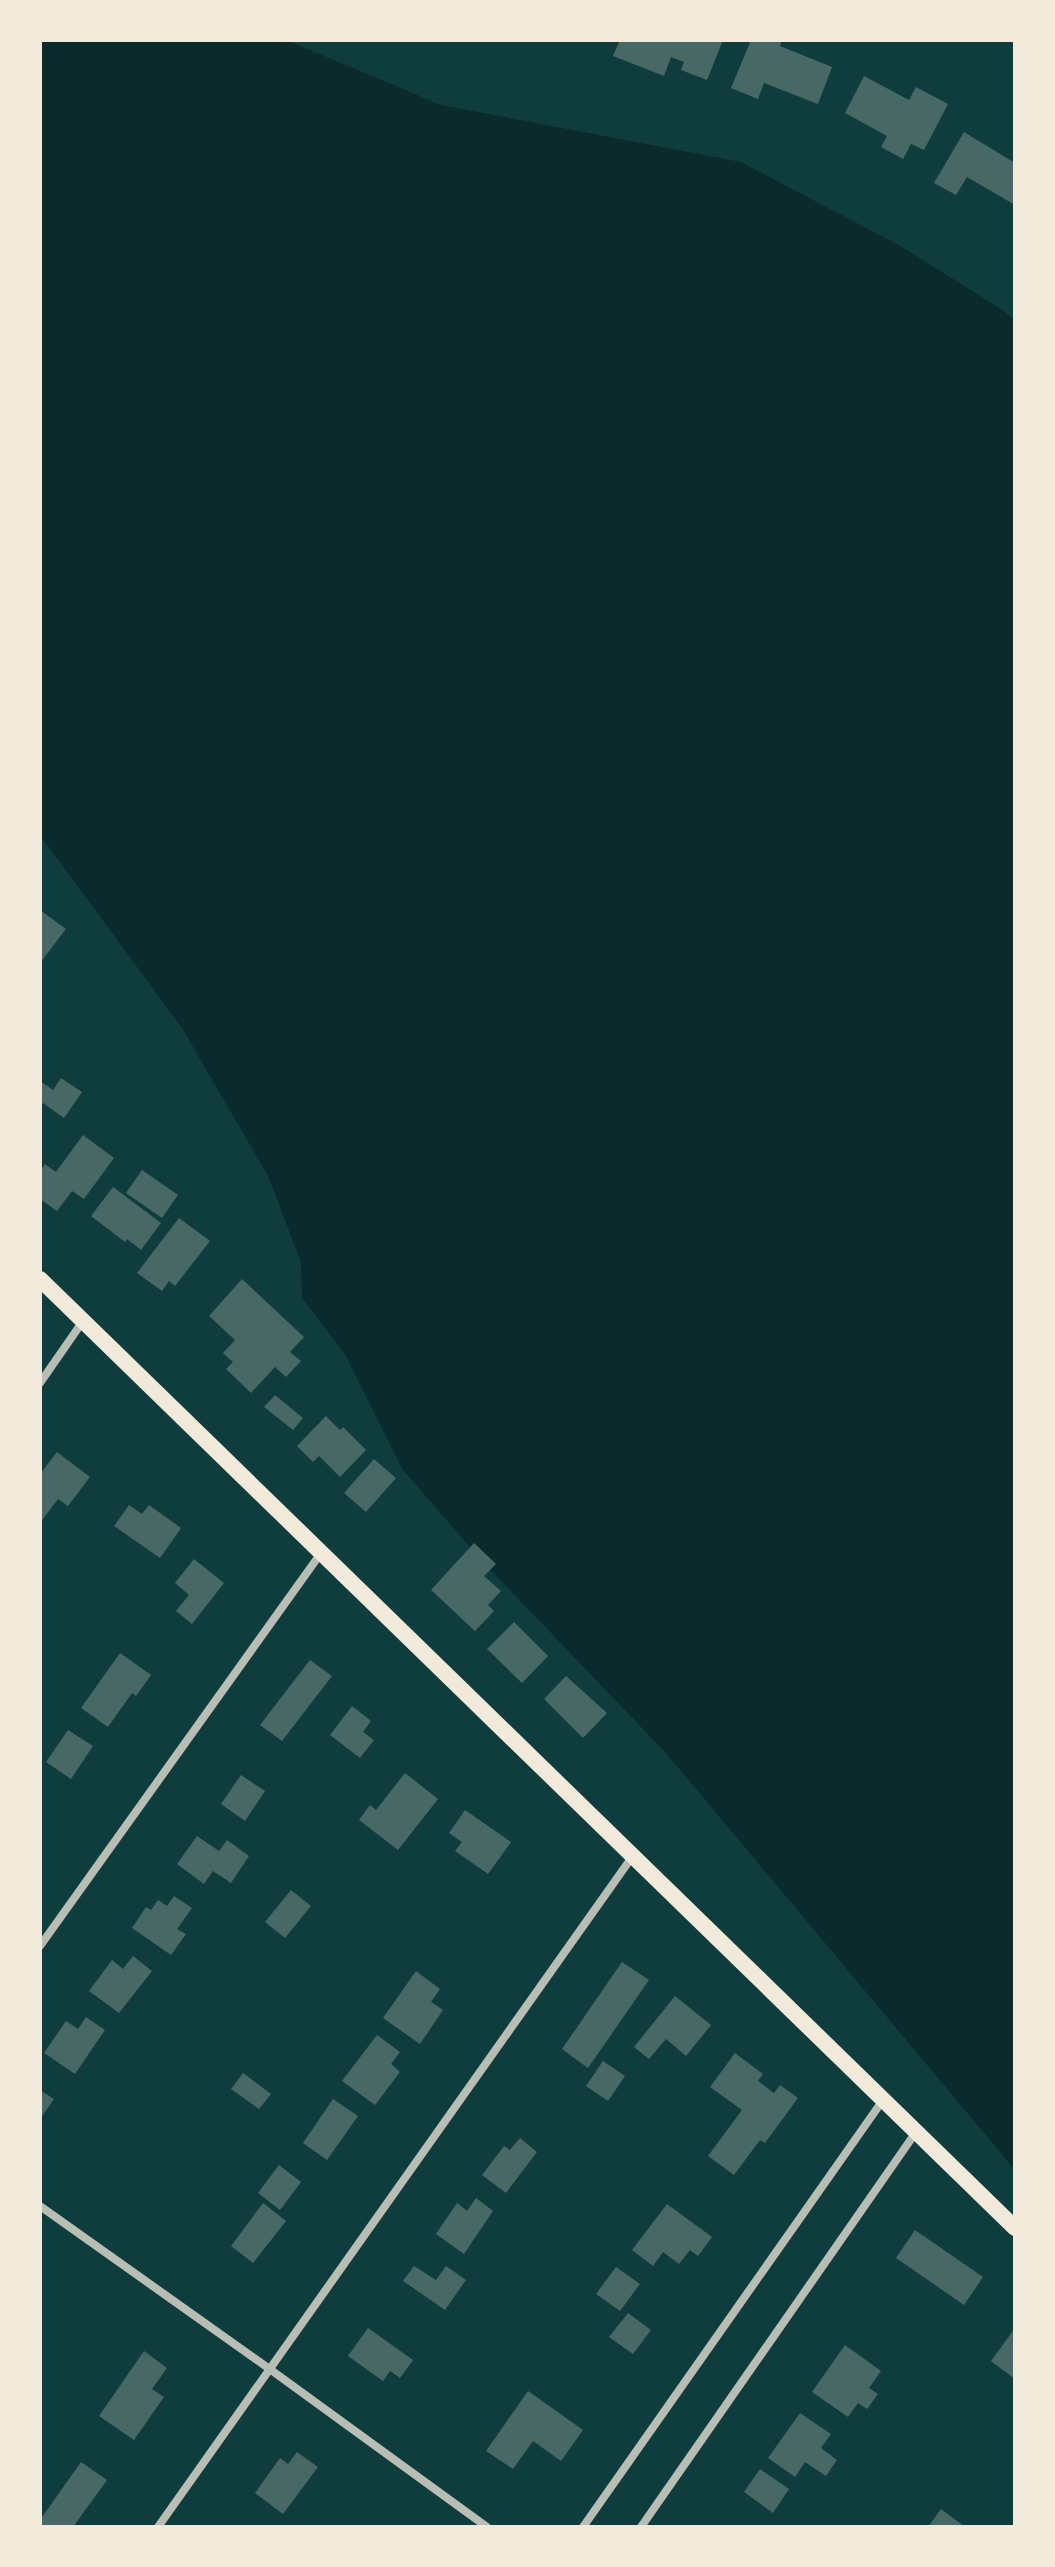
<svg xmlns="http://www.w3.org/2000/svg" width="1055" height="2567" viewBox="0 0 1055 2567" font-family="Jost,sans-serif">
	<style>
		.water { fill: #0a2a2b }
		.building { fill: #486865 }
		.lines { fill: none; stroke-linecap: round; stroke-linejoin: round }
		.minor { stroke: #b8beb3; stroke-width: 8 }
		.secondary { stroke: #f1e9da; stroke-width: 16 }
	</style>
	<rect width="100%" height="100%" fill="#0f3d3e"/>
	<polygon class="water" points="40,40 286,40 441,105 741,162 902,247 1001,309 1015,320 1015,2170 666,1753 485,1564 403,1470 345,1354 302,1298 301,1262 268,1176 182,1028 40,835"/>
	<g class="building">
		<polygon points="620,40 723,40 707,80 681,70 684,62 671,57 664,76 613,56"/>
		<polygon points="751,40 782,40 780,46 832,67 818,104 764,83 758,99 731,88"/>
		<polygon points="864,76 909,100 916,87 948,104 924,150 911,144 903,159 881,147 887,136 845,113"/>
		<polygon points="964,132 1015,163 1015,205 967,177 956,195 934,183"/>
		<polygon points="40,910 66,929 40,963"/>
		<polygon points="61,1078 82,1092 64,1118 43,1103 40,1107 40,1081 53,1090"/>
		<polygon points="83,1135 114,1158 84,1199 72,1191 57,1211 40,1199 40,1171 45,1164 56,1172"/>
		<polygon points="142,1170 178,1195 162,1218 126,1193"/>
		<polygon points="113,1187 161,1223 141,1250 127,1239 125,1242 91,1216"/>
		<polygon points="179,1218 210,1241 175,1286 169,1281 162,1291 137,1273"/>
		<polygon points="242,1279 304,1337 290,1352 301,1361 286,1377 275,1367 251,1393 226,1369 233,1362 223,1353 235,1340 209,1316"/>
		<polygon points="275,1395 303,1418 293,1430 264,1407"/>
		<polygon points="326,1416 340,1430 343,1427 366,1450 340,1477 319,1456 313,1462 297,1446"/>
		<polygon points="57,1452 90,1477 68,1506 58,1499 40,1523 40,1474"/>
		<polygon points="374,1459 396,1478 366,1512 344,1493"/>
		<polygon points="129,1505 142,1514 149,1505 181,1528 160,1558 114,1526"/>
		<polygon points="474,1543 496,1564 484,1576 501,1591 488,1605 494,1611 475,1631 431,1590"/>
		<polygon points="194,1559 224,1583 192,1624 176,1611 189,1595 175,1583"/>
		<polygon points="514,1622 548,1656 522,1683 487,1649"/>
		<polygon points="120,1653 151,1675 136,1696 132,1693 108,1727 81,1708"/>
		<polygon points="310,1660 332,1676 282,1741 260,1725"/>
		<polygon points="566,1676 607,1713 583,1738 544,1699"/>
		<polygon points="352,1706 371,1721 363,1732 374,1740 360,1758 330,1735"/>
		<polygon points="68,1730 93,1746 71,1779 46,1762"/>
		<polygon points="405,1773 438,1799 398,1850 359,1820 370,1805 376,1810"/>
		<polygon points="241,1775 265,1791 245,1821 221,1804"/>
		<polygon points="465,1810 511,1842 488,1874 455,1851 462,1842 449,1833"/>
		<polygon points="197,1836 219,1851 227,1840 249,1856 231,1883 213,1871 204,1884 177,1864"/>
		<polygon points="291,1890 311,1906 285,1938 265,1922"/>
		<polygon points="174,1896 192,1908 177,1929 186,1934 171,1955 132,1928 146,1907 151,1910 158,1900 167,1906"/>
		<polygon points="133,1956 152,1971 119,2013 89,1991 112,1960 123,1969"/>
		<polygon points="622,1962 649,1980 588,2068 562,2049"/>
		<polygon points="416,1971 440,1989 431,2002 443,2010 420,2044 383,2018"/>
		<polygon points="675,1996 711,2025 686,2056 666,2039 649,2059 634,2047"/>
		<polygon points="86,2017 105,2030 75,2074 44,2053 66,2021 78,2029"/>
		<polygon points="377,2035 400,2052 391,2064 400,2072 375,2105 342,2081"/>
		<polygon points="735,2053 763,2074 758,2081 774,2093 780,2085 798,2098 765,2143 760,2140 734,2175 708,2156 742,2110 710,2087"/>
		<polygon points="603,2061 625,2076 608,2101 586,2086"/>
		<polygon points="243,2073 271,2094 259,2109 231,2089"/>
		<polygon points="40,2090 54,2099 40,2119"/>
		<polygon points="333,2099 358,2116 327,2160 303,2143"/>
		<polygon points="520,2138 537,2152 506,2193 482,2175 504,2146 510,2150"/>
		<polygon points="279,2165 301,2182 280,2210 258,2193"/>
		<polygon points="476,2198 493,2211 464,2254 436,2234 457,2203 467,2211"/>
		<polygon points="263,2203 286,2221 253,2263 231,2246"/>
		<polygon points="667,2204 712,2237 698,2256 690,2250 679,2264 663,2252 653,2266 632,2250"/>
		<polygon points="915,2230 983,2277 964,2305 896,2258"/>
		<polygon points="414,2266 436,2280 446,2266 466,2280 445,2310 403,2281"/>
		<polygon points="616,2267 640,2284 620,2311 596,2294"/>
		<polygon points="628,2313 651,2330 633,2354 609,2337"/>
		<polygon points="368,2328 413,2360 400,2378 390,2371 383,2381 348,2356"/>
		<polygon points="1015,2328 1015,2379 991,2361"/>
		<polygon points="845,2345 881,2371 869,2388 878,2394 867,2409 858,2403 848,2417 812,2392"/>
		<polygon points="144,2351 167,2368 152,2389 164,2397 134,2440 99,2416"/>
		<polygon points="528,2391 583,2430 561,2461 533,2441 513,2469 486,2451"/>
		<polygon points="800,2413 831,2434 821,2448 837,2460 826,2476 805,2462 795,2477 768,2458"/>
		<polygon points="297,2452 318,2467 283,2514 255,2493 280,2458 288,2464"/>
		<polygon points="81,2462 107,2480 73,2527 40,2527 40,2520"/>
		<polygon points="760,2469 789,2489 773,2513 744,2492"/>
		<polygon points="941,2509 965,2527 928,2527"/>
	</g>
	<g class="lines">
		<g class="minor">
			<polyline points="40,1383 83,1321"/>
			<polyline points="40,1946 321,1553"/>
			<polyline points="40,2206 271,2370 487,2527"/>
			<polyline points="158,2527 632,1857"/>
			<polyline points="583,2527 883,2100"/>
			<polyline points="641,2527 916,2132"/>
		</g>
		<polyline class="secondary" points="40,1279 1015,2228"/>
	</g>
	<rect width="1055" height="2567" fill="none" stroke="#f1e9da" stroke-width="84"/>
</svg>
